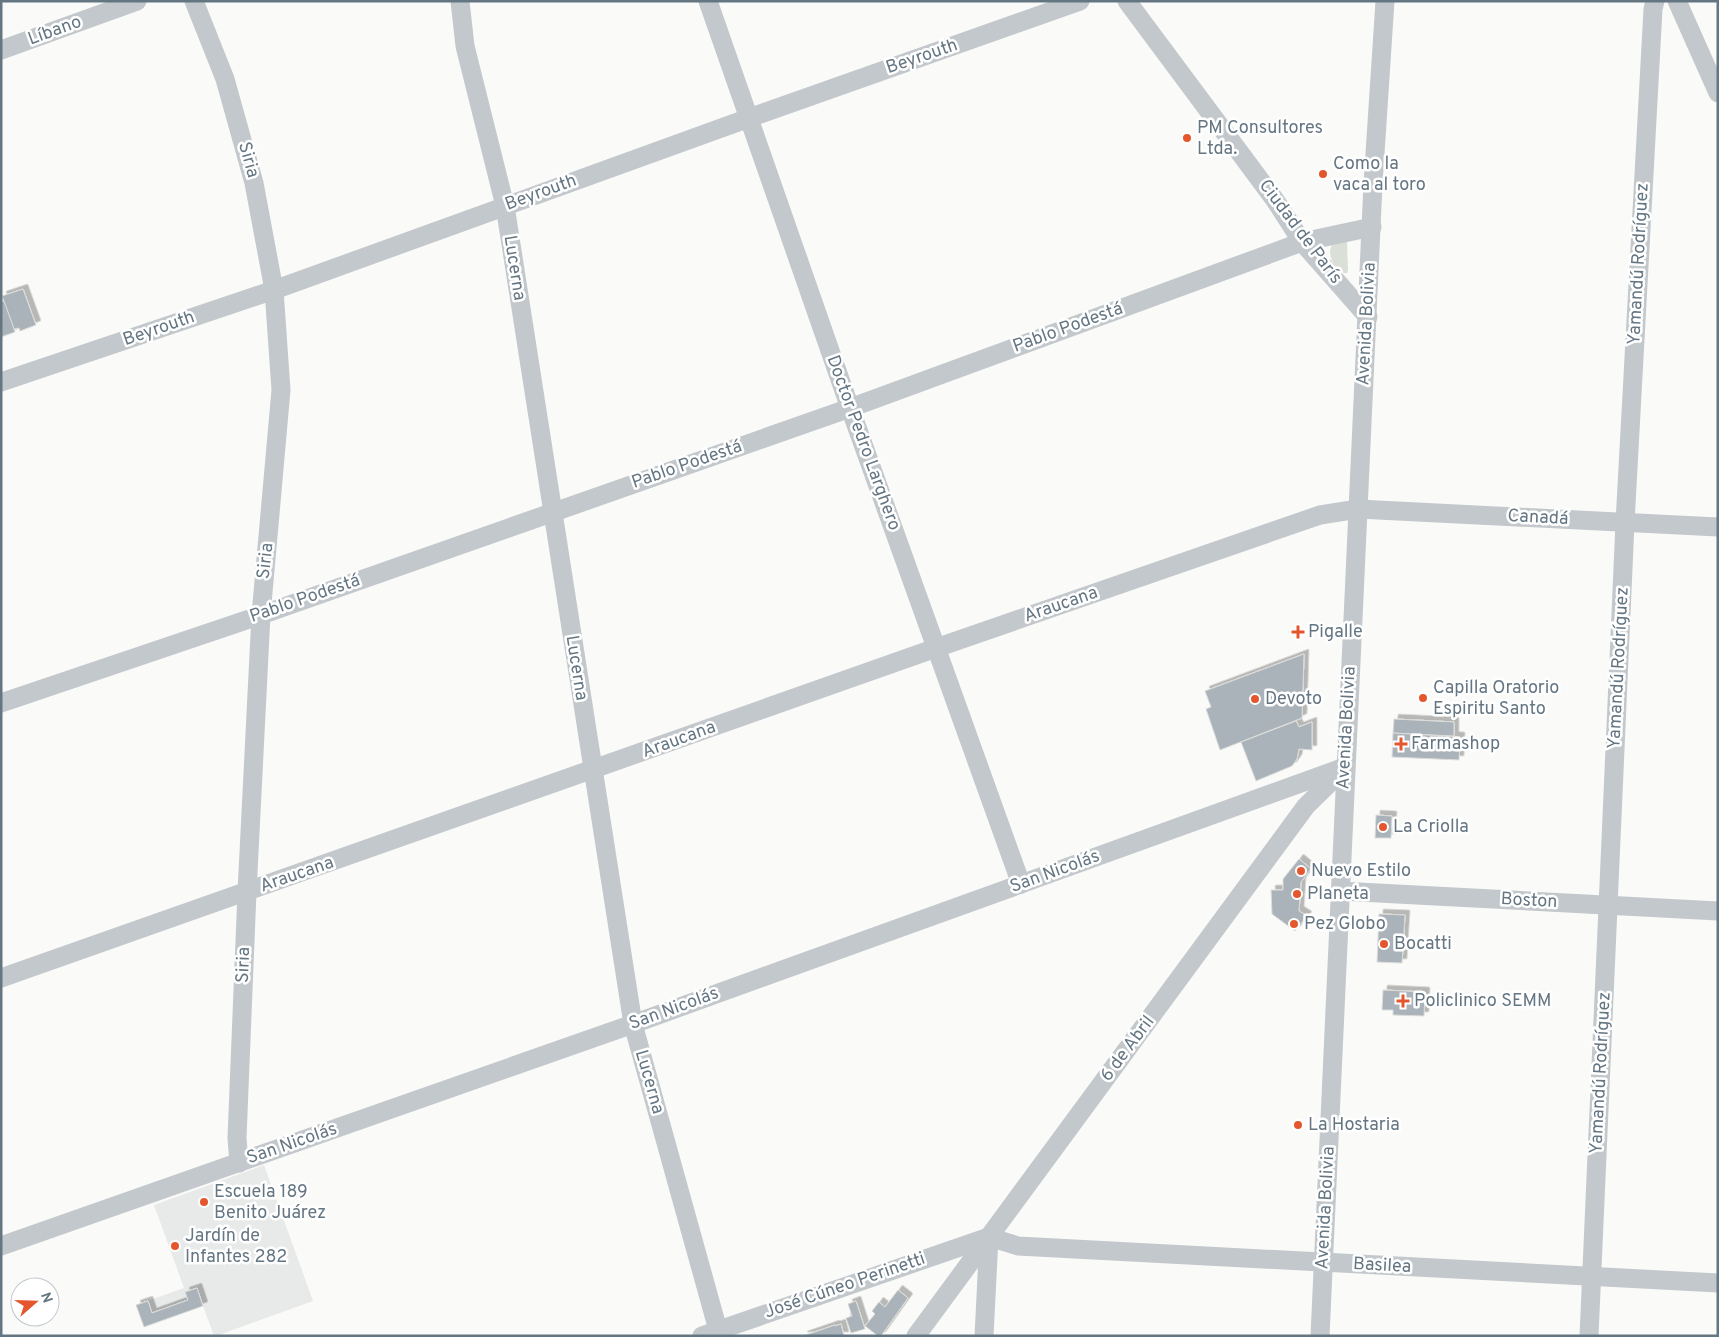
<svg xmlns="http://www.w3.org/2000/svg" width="1719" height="1337" viewBox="0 0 1719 1337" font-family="Overpass,sans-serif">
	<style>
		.built { fill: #e8e9e9 }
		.green { fill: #dadfd7 }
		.building { fill: #aab3b9; stroke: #dcdcda; filter: url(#shadow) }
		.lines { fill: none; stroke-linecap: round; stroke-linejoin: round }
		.minor { stroke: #c3c8cc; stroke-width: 19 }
		.poi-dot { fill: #e4572e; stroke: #fff; stroke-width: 2 }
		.labels { text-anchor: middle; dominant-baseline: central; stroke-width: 5; stroke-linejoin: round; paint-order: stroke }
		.street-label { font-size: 18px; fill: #657683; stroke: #fff }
		.poi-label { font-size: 18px; fill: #657683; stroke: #fff; text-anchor: start }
	</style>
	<defs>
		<filter id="shadow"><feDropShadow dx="4.5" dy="-4.5" stdDeviation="0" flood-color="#0004"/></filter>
	</defs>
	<rect width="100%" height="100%" fill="#fafaf8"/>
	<polygon class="built" points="264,1165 313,1301 216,1336 214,1336 203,1306 144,1327 136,1305 184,1288 154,1205"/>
	<path class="green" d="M1347 241 1348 270 1347 273H1344C1335 267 1326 256 1332 245Z"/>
	<g class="building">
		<polygon points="23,289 36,325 20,331 19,328 14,329 2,296"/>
		<polygon points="4,301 15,332 1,337 1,302"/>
		<polygon points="1304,654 1302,718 1220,750 1206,709 1211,707 1205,691"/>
		<polygon points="1394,719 1454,722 1454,736 1393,733"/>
		<polygon points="1296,721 1299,727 1312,722 1312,750 1299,749 1297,759 1292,766 1256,781 1241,742"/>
		<polygon points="1393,733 1460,737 1459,760 1392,757"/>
		<polygon points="1376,815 1392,816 1391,838 1375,838"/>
		<polygon points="1299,859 1311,869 1301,882 1299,911 1307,916 1295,931 1272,914 1271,890 1283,890 1283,879"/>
		<polygon points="1379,914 1405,915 1402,963 1377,962"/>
		<polygon points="1383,990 1425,992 1424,1016 1393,1015 1393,1010 1382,1010"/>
		<polygon points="197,1288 203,1306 144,1327 136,1305 148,1301 152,1313 188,1300 185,1292"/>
		<polygon points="898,1290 908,1298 881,1336 878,1336 865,1326 875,1314 872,1311 879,1302 885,1307"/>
		<polygon points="856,1301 865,1329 851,1333 846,1318 852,1316 848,1304"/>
		<polygon points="841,1324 844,1336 803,1336 835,1325 835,1326"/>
	</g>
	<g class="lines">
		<g class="minor">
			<polyline points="194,1 225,79 254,183 274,290 281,390 261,615 247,892 237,1138 239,1163"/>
			<polyline points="460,1 465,46 505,206 633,1024 718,1330"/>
			<polyline points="708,1 850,408 1021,884"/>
			<polyline points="1127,1 1275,200 1302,242 1368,317"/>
			<polyline points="1677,1 1718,93"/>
			<polyline points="1,50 137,1"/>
			<polyline points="1,382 274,290 749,118 1080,1"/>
			<polyline points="1,703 261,615 850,408 1302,242 1372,227"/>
			<polyline points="1340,891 1718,911"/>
			<polyline points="1,978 936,648 1320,515 1358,509 1718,527"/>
			<polyline points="989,1237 1018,1246 1718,1283"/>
			<polyline points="1,1246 633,1024 1345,767"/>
			<polyline points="702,1336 989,1237"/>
			<polyline points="916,1336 1306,806 1341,772"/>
			<polyline points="984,1336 989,1237"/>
			<polyline points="1320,1336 1373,184 1385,1"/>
			<polyline points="1589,1336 1625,523 1653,9 1655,1"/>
		</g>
	</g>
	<g class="poi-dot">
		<circle cx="1187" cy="138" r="5"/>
		<circle cx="1323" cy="174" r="5"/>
		<path d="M1295.5 624.5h5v5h5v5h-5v5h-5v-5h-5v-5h5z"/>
		<circle cx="1423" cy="698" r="5"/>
		<circle cx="1255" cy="699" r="5"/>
		<path d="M1398.5 736.5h5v5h5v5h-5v5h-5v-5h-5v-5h5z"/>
		<circle cx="1383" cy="827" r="5"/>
		<circle cx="1301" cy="871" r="5"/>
		<circle cx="1297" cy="894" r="5"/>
		<circle cx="1294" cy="924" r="5"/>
		<circle cx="1384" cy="944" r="5"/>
		<path d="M1400.5 993.5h5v5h5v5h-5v5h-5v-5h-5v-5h5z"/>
		<circle cx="1298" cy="1125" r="5"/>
		<circle cx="204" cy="1202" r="5"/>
		<circle cx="175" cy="1246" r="5"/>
	</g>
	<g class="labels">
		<g class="street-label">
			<text transform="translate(55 31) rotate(-20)">Líbano</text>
			<text transform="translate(922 57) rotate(-19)">Beyrouth</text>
			<text transform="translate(248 160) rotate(74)">Siria</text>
			<text transform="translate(541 193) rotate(-20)">Beyrouth</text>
			<text transform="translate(1300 232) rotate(53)">Ciudad de París</text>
			<text transform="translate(1639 264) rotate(-87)">Yamandú Rodríguez</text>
			<text transform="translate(514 268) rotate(81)">Lucerna</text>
			<text transform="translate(1367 324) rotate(-87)">Avenida Bolivia</text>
			<text transform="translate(1068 328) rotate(-20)">Pablo Podestá</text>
			<text transform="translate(159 329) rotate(-19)">Beyrouth</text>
			<text transform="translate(863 443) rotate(70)">Doctor Pedro Larghero</text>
			<text transform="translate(687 465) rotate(-19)">Pablo Podestá</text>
			<text transform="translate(1538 518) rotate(3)">Canadá</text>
			<text transform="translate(266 561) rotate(-84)">Siria</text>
			<text transform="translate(305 599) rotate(-19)">Pablo Podestá</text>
			<text transform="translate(1061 605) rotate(-19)">Araucana</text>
			<text transform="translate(576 668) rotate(81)">Lucerna</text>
			<text transform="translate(1619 668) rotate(-87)">Yamandú Rodríguez</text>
			<text transform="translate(1347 728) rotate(-87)">Avenida Bolivia</text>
			<text transform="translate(679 740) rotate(-20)">Araucana</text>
			<text transform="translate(1055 872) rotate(-20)">San Nicolás</text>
			<text transform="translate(297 875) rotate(-19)">Araucana</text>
			<text transform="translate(1529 901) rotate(3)">Boston</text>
			<text transform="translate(244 965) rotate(-88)">Siria</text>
			<text transform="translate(674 1009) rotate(-20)">San Nicolás</text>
			<text transform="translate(1128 1049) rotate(-53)">6 de Abril</text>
			<text transform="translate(1601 1073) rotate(-87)">Yamandú Rodríguez</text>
			<text transform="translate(649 1082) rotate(74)">Lucerna</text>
			<text transform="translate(292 1144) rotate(-19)">San Nicolás</text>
			<text transform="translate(1326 1208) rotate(-87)">Avenida Bolivia</text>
			<text transform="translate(1382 1266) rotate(3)">Basilea</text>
			<text transform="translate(845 1286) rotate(-19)">José Cúneo Perinetti</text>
		</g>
		<g class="poi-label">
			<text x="1197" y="128">PM Consultores<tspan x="1197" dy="21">Ltda.</tspan></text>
			<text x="1333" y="164">Como la<tspan x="1333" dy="21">vaca al toro</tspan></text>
			<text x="1308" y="632">Pigalle</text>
			<text x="1433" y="688">Capilla Oratorio<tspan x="1433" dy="21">Espiritu Santo</tspan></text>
			<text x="1265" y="699">Devoto</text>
			<text x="1411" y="744">Farmashop</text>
			<text x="1393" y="827">La Criolla</text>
			<text x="1311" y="871">Nuevo Estilo</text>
			<text x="1307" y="894">Planeta</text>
			<text x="1304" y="924">Pez Globo</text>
			<text x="1394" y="944">Bocatti</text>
			<text x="1414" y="1001">Policlinico SEMM</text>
			<text x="1308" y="1125">La Hostaria</text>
			<text x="214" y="1192">Escuela 189<tspan x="214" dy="21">Benito Juárez</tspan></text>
			<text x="185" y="1236">Jardín de<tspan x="185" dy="21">Infantes 282</tspan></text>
		</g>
	</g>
	<rect width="1719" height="1337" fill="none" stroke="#657683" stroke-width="5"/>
	<g transform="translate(35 1302) rotate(70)"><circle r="24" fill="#ffffff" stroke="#c1c8cd"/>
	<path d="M0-4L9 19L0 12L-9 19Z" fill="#e4572e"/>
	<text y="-8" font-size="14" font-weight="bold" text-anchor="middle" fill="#657683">N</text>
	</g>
</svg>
